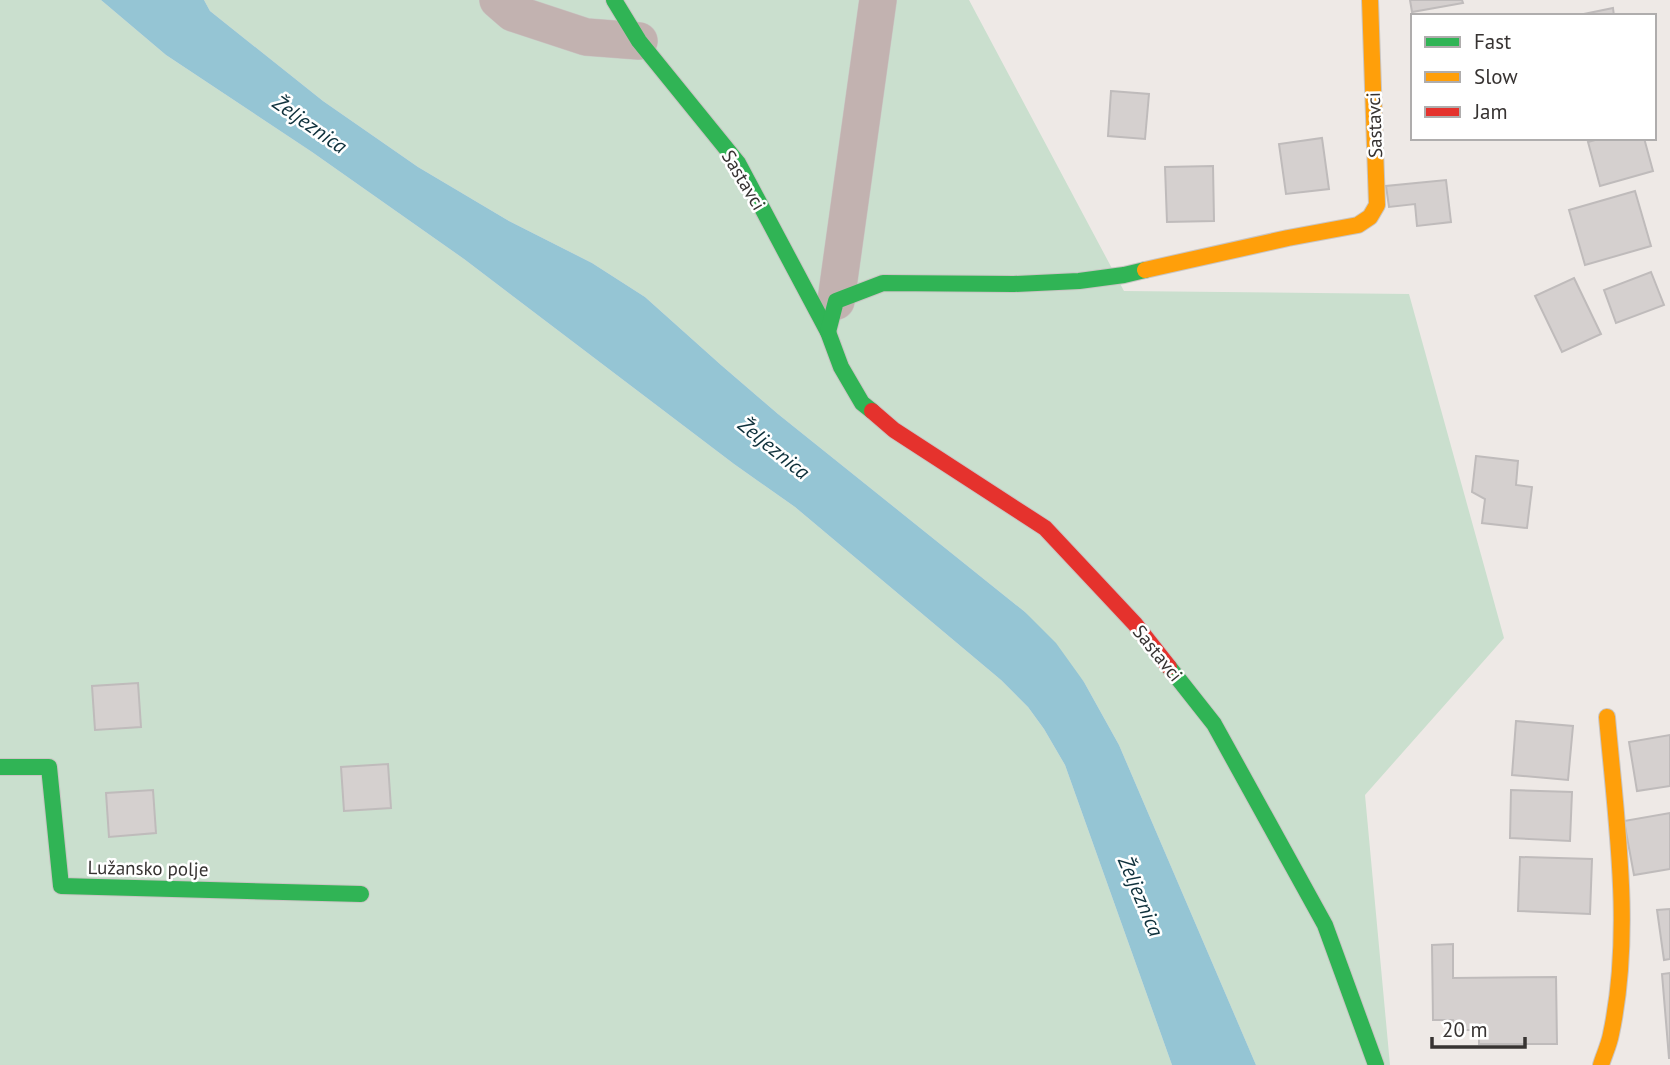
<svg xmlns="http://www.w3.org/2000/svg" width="1670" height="1065" viewBox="0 0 1670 1065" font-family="'PT Sans',sans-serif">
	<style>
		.green { fill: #cadfce }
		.water { fill: #95c5d4 }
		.building { fill: #d5d0cf; stroke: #bfbbbb; stroke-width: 2 }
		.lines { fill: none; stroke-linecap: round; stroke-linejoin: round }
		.street-casing { stroke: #c9c5c3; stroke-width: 38 }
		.fast-casing { stroke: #c9c5c3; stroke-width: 18 }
		.slow-casing { stroke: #c9c5c3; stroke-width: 18 }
		.jam-casing { stroke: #c9c5c3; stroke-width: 18 }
		.street { stroke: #c2b2b0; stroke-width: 37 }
		.fast { stroke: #30b455; stroke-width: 16 }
		.slow { stroke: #ff9f0a; stroke-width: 16 }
		.jam { stroke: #e5322d; stroke-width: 16 }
		.labels { text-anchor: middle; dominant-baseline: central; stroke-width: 5; stroke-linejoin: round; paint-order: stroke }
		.street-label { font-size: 19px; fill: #373332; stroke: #fff }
		.water-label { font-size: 21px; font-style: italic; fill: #0e303b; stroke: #fff }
	</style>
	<rect width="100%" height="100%" fill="#eee9e6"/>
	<g class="green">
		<polygon points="0,0 101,0 166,55 312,152 464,259 734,464 795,507 1001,680 1028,707 1044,729 1065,765 1172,1065 0,1065"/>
		<polygon points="204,0 969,0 1124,291 1409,294 1504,638 1365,795 1390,1065 1256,1065 1119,745 1084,682 1025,612 778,414 721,365 645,297 592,263 509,221 418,167 323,101 210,11"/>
	</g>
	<polygon class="water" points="101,0 204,0 210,11 323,101 418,167 509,221 592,263 645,297 721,365 778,414 1025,612 1056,643 1084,682 1119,745 1256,1065 1172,1065 1065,765 1044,729 1028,707 1001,680 795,507 734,464 464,259 312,152 166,55"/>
	<g class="building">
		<polygon points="1410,0 1462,0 1463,3 1412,12"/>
		<polygon points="1613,8 1614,16 1574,16"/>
		<polygon points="1111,91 1149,94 1145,139 1108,136"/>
		<polygon points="1322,138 1329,189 1286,194 1279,144"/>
		<polygon points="1602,138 1644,138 1653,171 1600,186 1588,142"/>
		<polygon points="1213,166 1214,221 1167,222 1165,167"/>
		<polygon points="1446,180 1451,222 1417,226 1415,204 1389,207 1386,186"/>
		<polygon points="1635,191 1651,246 1585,265 1569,210"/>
		<polygon points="1651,272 1664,305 1616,323 1604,290"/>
		<polygon points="1574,278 1601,334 1562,352 1535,296"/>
		<polygon points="1476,456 1518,461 1516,485 1532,487 1527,528 1482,523 1485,499 1472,492"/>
		<polygon points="138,683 141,727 95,730 92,686"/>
		<polygon points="1516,721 1573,726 1568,780 1512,775"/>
		<polygon points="1670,735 1670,786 1637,791 1629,742"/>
		<polygon points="388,764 391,808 344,811 341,767"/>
		<polygon points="153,790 156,833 109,837 106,793"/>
		<polygon points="1511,790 1572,792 1570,841 1510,838"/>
		<polygon points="1670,813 1670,869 1634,875 1624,821"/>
		<polygon points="1520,857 1592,859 1590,914 1518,911"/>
		<polygon points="1670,909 1670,959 1664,960 1657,910"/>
		<polygon points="1453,944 1453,978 1556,977 1557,1044 1479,1044 1479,1030 1457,1030 1453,1020 1433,1020 1432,945"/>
		<polygon points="1670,973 1670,1058 1669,1058 1662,974"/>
	</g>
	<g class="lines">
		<defs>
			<g id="street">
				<polyline points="498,0 513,13 586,37 639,41"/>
				<polyline points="836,301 878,0"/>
			</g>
			<g id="fast">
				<polyline points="614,0 639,41 738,163 828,332 841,367 862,403 872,411"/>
				<polyline points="828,332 836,301 883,283 1014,284 1079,281 1124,275 1145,270"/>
				<polyline points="1169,667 1214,724 1325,925 1376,1065"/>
				<polyline points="0,767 49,767 61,886 361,894"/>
			</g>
			<g id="slow">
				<polyline points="1145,270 1288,238 1358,225 1370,217 1377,205 1370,0"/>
				<path d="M1601 1065C1604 1055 1609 1045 1611 1034 1633 932 1616 820 1607 717"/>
			</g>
			<polyline id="jam" points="872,411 894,430 1045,528 1135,624 1169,667"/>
		</defs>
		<use href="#street" class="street-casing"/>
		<use href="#fast" class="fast-casing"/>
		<use href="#slow" class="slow-casing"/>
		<use href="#jam" class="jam-casing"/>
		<use href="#street" class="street"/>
		<use href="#fast" class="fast"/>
		<use href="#slow" class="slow"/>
		<use href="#jam" class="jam"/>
	</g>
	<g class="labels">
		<g class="street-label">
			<text transform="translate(1374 125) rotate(-92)">Sastavci</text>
			<text transform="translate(744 180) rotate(59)">Sastavci</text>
			<text transform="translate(1158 653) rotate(51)">Sastavci</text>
			<text transform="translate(148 868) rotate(1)">Lužansko polje</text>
		</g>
		<g class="water-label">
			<text transform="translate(310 124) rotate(35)">Željeznica</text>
			<text transform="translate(774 448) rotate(39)">Željeznica</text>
			<text transform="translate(1141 896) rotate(67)">Željeznica</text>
		</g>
	</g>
	<rect x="1411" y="14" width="245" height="126" fill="#ffffff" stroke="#afadad" stroke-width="2"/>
	<rect x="1425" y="37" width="35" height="10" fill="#30b455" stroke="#afadad" stroke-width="2"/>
	<text x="1474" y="49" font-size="21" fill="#373332">Fast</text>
	<rect x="1425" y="72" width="35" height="10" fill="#ff9f0a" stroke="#afadad" stroke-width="2"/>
	<text x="1474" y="84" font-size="21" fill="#373332">Slow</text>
	<rect x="1425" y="107" width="35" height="10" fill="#e5322d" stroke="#afadad" stroke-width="2"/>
	<text x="1474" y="119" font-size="21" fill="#373332">Jam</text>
	<path d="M1432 1037v10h93v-10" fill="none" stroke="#373332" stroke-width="3.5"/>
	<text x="1442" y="1037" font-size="21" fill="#373332" stroke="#ffffff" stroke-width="5" paint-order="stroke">20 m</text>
</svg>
